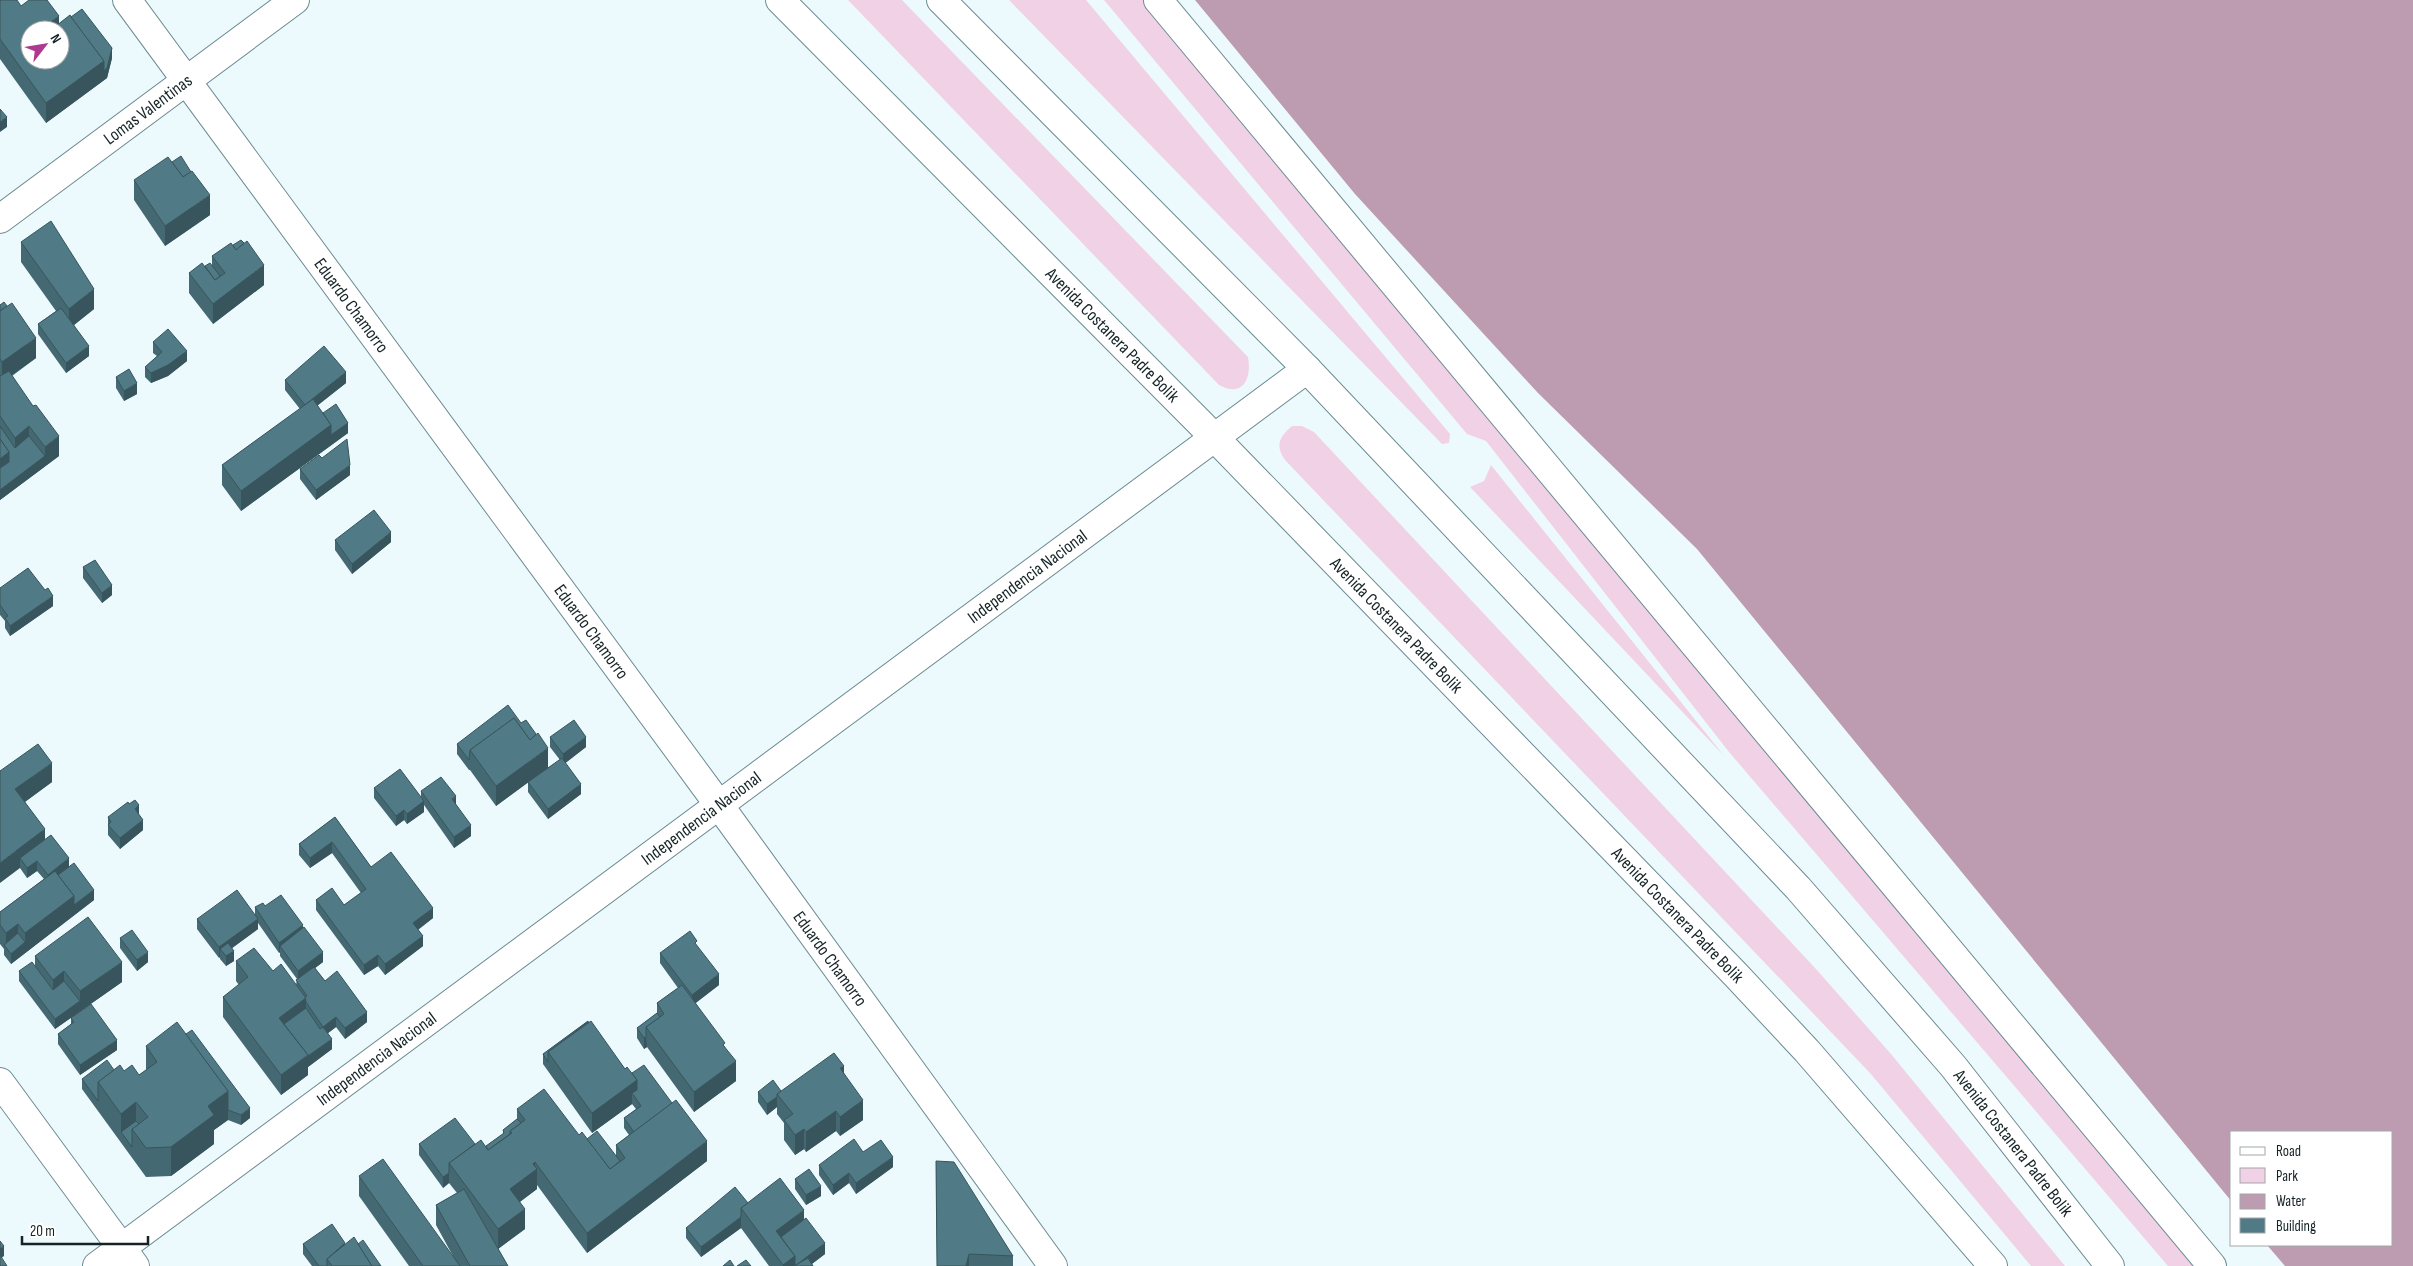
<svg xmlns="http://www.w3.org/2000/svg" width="2413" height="1266" viewBox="0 0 2413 1266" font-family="'Sofia Sans Condensed',sans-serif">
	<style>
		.green { fill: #f1d1e6 }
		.water { fill: #bd9cb2 }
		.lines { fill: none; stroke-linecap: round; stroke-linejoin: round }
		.pedestrian-casing { stroke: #6d8b93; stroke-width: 30 }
		.minor-casing { stroke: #6d8b93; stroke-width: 30 }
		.tertiary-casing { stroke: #6d8b93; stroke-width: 30 }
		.pedestrian { stroke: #fff; stroke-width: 28 }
		.minor { stroke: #fff; stroke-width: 28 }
		.tertiary { stroke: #fff; stroke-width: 28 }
		.wall { fill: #456972 }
		.shaded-wall { fill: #38555d }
		.building { fill: #507a85; stroke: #38555d; fill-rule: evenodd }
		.labels { text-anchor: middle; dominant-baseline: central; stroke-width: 4.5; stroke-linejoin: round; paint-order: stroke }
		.street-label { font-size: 18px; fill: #162326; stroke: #fff }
	</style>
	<rect width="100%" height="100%" fill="#edfafd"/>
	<g class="green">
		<path d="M848 0H902L1248 357C1252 378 1243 398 1219 385Z"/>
		<polygon points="1009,0 1086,0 1450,434 1449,443 1442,444"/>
		<polygon points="1104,0 1150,0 2206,1266 2168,1266 1729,752 1486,441 1467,434"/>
		<path d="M1292 426H1302L1314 432 1816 969 1891 1054 2065 1266H2031L1870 1073 1285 460C1275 446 1279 437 1292 426Z"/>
		<polygon points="1491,465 1725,757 1470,487 1484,481"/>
	</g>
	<polygon class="water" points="1195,0 2413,0 2413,1266 2285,1266 2267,1245 2392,1245 2392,1132 2232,1132 2232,1202 1697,549 1538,393 1355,194"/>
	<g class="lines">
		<defs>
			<polyline id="pedestrian" points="1158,0 2212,1266"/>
			<g id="minor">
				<path id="s1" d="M127 0 719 805 1053 1266"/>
				<path id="s2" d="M0 219 295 0"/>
				<polyline points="0,1082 135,1266"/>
				<path id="s3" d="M97 1266 1307 369"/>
			</g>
			<g id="tertiary">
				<path id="s4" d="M780 0 1214 437 1736 975 1807 1051 1993 1266"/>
				<path id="s5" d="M941 0 1307 369 1798 888 1953 1066 2110 1266"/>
			</g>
		</defs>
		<use href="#pedestrian" class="pedestrian-casing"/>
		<use href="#minor" class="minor-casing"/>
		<use href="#tertiary" class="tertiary-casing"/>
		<use href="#pedestrian" class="pedestrian"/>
		<use href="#minor" class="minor"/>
		<use href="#tertiary" class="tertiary"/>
	</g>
	<g class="wall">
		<polygon points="0,0 21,6 59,24 112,58 107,78 46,123 0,59"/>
		<polygon points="134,180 210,215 165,246 134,200"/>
		<polygon points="21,242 94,309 74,325 89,356 66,373 38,334 38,324 56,311 21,262"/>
		<polygon points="212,256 264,285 213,324 189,293 189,273 205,266 212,266"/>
		<polygon points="0,305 36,358 12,376 59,456 0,500"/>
		<polygon points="153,342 187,361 168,376 151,383 145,377 145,367 157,356 153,353"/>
		<polygon points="116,377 137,394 124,401 116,388"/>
		<polygon points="285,380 346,383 317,406 323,413 348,433 241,511 222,485 222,465 300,409 285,390"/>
		<polygon points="322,458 350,475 316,500 300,479 300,469"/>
		<polygon points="335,540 391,542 352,574 335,550"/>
		<polygon points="83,567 112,595 102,603 83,578"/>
		<polygon points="0,588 53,606 10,636 5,628 5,621 0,615"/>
		<polygon points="550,737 586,747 565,763 581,794 548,819 528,792 528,782 496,806 470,770 469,770 457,754 457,744 548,768 560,760 550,747"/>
		<polygon points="0,771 52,782 25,802 45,839 69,867 94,900 11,964 4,955 4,949 0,944 0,912 44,879 37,871 27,878 20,868"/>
		<polygon points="374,788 421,797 421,791 456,805 471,836 454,848 424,805 424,812 407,824 404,820 396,826 374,798"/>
		<polygon points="139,815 143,830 120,849 108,835 108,817"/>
		<polygon points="335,817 371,867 433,918 418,930 423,946 385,975 378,966 364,975 316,910 316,900 344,905 361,893 332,853 310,868 299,855 299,844"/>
		<polygon points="265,906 303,928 323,962 315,968 325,981 367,1022 345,1039 336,1027 328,1033 332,1049 308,1067 308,1075 281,1095 223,1017 223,997 239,985 236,981 236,961 273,971 296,985 297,979 280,956 280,952 279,953 258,923 258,929 232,948 234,961 226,966 220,959 220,957 219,958 197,929 197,919 255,914 255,907"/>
		<polygon points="120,938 148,962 137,971 120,948"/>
		<polygon points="697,946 719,985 695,1003 725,1047 736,1081 694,1112 647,1047 644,1049 637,1038 637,1028 657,1013 657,1003 678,988 660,963 660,953"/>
		<polygon points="35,956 122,982 55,1029 19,981 19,971 35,966"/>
		<polygon points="71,1018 117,1050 80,1075 58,1044 58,1034 71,1024"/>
		<polygon points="588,1021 625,1069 632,1073 707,1161 587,1253 537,1185 537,1189 520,1202 525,1229 498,1249 508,1266 409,1266 359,1196 359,1176 454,1258 436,1225 436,1205 457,1193 449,1183 443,1188 419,1155 419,1144 475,1144 486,1146 503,1134 503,1130 517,1119 517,1109 579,1135 616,1156 616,1145 629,1135 624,1128 624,1118 636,1109 632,1104 592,1133 543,1064 543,1054"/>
		<polygon points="146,1046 250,1118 241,1125 228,1120 214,1130 214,1144 171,1176 146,1177 82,1089 82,1079 114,1070 124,1071 139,1075 146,1070"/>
		<polygon points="844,1073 863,1120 840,1136 836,1131 806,1152 804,1149 795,1155 784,1140 784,1123 777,1114 777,1107 767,1115 758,1102 758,1092 781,1091"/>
		<polygon points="863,1152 893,1167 856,1194 849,1183 833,1195 819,1175 819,1165"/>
		<polygon points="936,1161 1013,1256 1013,1266 937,1266"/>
		<polygon points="795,1179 821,1196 806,1205 795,1189"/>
		<polygon points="748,1203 804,1220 825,1254 812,1264 813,1266 769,1266 741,1228 701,1257 686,1238 686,1228"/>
		<polygon points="303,1244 358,1244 381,1266 312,1266 303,1254"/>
	</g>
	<g class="shaded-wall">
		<polygon points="59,16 59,30 48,30 48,24"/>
		<polygon points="112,48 112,58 107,78 46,123 46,103"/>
		<polygon points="7,117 7,127 0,132 0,122"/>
		<polygon points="210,195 210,215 165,246 165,226"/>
		<polygon points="264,265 264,285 213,324 213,304"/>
		<polygon points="94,289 94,309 69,329 69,309"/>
		<polygon points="36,338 36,358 2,382 2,362"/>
		<polygon points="89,346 89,356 66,373 66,363"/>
		<polygon points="187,351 187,361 168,376 151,383 151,373"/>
		<polygon points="346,372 346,383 305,415 305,405"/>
		<polygon points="137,383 137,394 124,401 124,391"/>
		<polygon points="348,423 348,433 241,511 241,491 331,425"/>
		<polygon points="29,426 29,446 15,458 15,438"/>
		<polygon points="59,436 59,456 0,500 0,490 45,456 45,447"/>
		<polygon points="9,452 9,472 0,479 0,459"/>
		<polygon points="350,465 350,475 316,500 316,490"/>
		<polygon points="391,532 391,542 352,574 352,564"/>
		<polygon points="112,585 112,595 102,603 102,593"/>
		<polygon points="53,596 53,606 10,636 10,626"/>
		<polygon points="586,737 586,747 563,765 563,754"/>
		<polygon points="548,748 548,768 496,806 496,786"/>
		<polygon points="52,763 52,782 15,809 15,789"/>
		<polygon points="581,784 581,794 548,819 548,809"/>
		<polygon points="456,796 456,807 452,799"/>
		<polygon points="424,801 424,812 407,824 407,814"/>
		<polygon points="139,805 139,816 135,809"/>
		<polygon points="404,810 404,820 396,826 396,816"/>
		<polygon points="143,820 143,830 120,849 120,838"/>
		<polygon points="471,825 471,836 454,848 454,837"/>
		<polygon points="45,829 45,849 20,858 20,868 0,883 0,863"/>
		<polygon points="332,842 332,853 310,868 310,858"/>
		<polygon points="69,858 69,869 48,885 48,875"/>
		<polygon points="37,861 37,871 27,878 27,868"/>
		<polygon points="94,890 94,900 11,964 11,954 25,942 25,933 74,896"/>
		<polygon points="433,908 433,918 413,933 413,923"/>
		<polygon points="258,919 258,929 224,954 220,949 220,957 219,958 219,947"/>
		<polygon points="18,924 18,944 6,948 6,933"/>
		<polygon points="303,925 303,935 280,946 280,952 279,953 279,943"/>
		<polygon points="423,936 423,946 385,975 385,964"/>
		<polygon points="234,951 234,961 226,966 226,956"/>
		<polygon points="148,952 148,962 137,971 137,960"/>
		<polygon points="323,952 323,962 298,981 298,971"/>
		<polygon points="378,955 378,966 364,975 364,965"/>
		<polygon points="122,962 122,982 55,1029 55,1019 80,1001 80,991"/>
		<polygon points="64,971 64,991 53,1000 53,980"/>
		<polygon points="719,974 719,985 692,1006 692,995"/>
		<polygon points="306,998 306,1018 284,1034 279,1018"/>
		<polygon points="367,1012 367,1022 345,1039 345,1028"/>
		<polygon points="336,1017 336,1027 323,1037 323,1027"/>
		<polygon points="646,1037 647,1047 644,1049 644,1038"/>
		<polygon points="332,1039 332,1049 308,1067 308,1075 281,1095 281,1075"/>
		<polygon points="117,1040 117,1050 80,1075 80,1065"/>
		<polygon points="736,1061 736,1081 694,1112 694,1092"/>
		<polygon points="844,1066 844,1086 840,1068"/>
		<polygon points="637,1080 637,1100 632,1093 632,1104 592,1133 592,1113"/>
		<polygon points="228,1091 228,1120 214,1130 214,1144 171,1176 171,1147 208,1106"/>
		<polygon points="777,1097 777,1107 767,1115 767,1104"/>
		<polygon points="863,1100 863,1120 840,1136 840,1117"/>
		<polygon points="136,1102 136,1131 132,1129 121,1132 121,1142 121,1114"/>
		<polygon points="250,1108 250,1118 241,1125 241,1115"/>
		<polygon points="836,1111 836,1131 806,1152 806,1132"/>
		<polygon points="804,1129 804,1149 795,1155 795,1135"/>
		<polygon points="707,1141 707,1161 587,1253 587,1233"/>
		<polygon points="893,1157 893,1167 856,1194 856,1183"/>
		<polygon points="535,1162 535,1171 537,1169 537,1189 510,1209 510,1189 533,1164"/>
		<polygon points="449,1173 449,1183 443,1188 443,1177"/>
		<polygon points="849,1173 849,1183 833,1195 833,1185"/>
		<polygon points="821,1186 821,1196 806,1205 806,1195"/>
		<polygon points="525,1209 525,1229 498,1249 498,1229"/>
		<polygon points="804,1210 804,1230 781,1247 776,1231"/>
		<polygon points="741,1217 741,1228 701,1257 701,1247"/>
		<polygon points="825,1243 825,1254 809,1266 795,1266"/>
		<polygon points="4,1246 4,1256 0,1259 0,1249"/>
		<polygon points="969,1254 969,1266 966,1266"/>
		<polygon points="795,1256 795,1266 783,1266 783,1265"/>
	</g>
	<g class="building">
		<path d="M0 0H17L21 6 29 0H47L59 16 48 24 52 29 70 15 104 61 46 103 0 39ZM30 30H60V60H30Z"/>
		<polygon points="82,9 112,48 107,68 104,71 104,61 71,17"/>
		<polygon points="0,109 7,117 0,122"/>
		<polygon points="181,156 191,172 183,177 172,162"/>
		<polygon points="168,157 183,177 192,171 210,195 165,226 134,180"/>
		<polygon points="51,221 94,289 69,309 21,242"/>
		<polygon points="241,240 244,243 236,250 233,245"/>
		<polygon points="247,241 264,265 213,304 189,273 202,263 215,280 225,273 212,256 231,243 236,250"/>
		<polygon points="210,263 220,276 215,280 205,266"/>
		<polygon points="4,302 7,306 0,311 0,305"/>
		<polygon points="12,303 36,338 2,362 0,359 0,311"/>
		<polygon points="61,308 89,346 66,363 38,324"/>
		<polygon points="168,329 187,351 168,365 151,373 145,367 162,352 153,342"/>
		<polygon points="324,346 346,372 305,405 285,380"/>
		<polygon points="129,369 137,383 124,391 116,377"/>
		<polygon points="9,371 33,406 36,405 59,436 45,447 29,426 15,438 0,416 0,376"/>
		<polygon points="313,399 331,425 241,491 222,465"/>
		<polygon points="336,404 348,423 331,435 331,425 323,413"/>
		<polygon points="0,426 15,448 29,436 45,456 0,490 0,468 9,462 9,452 0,439"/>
		<polygon points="0,439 9,452 0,459"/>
		<polygon points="347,439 350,465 316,490 300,469 319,455 322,458"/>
		<polygon points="374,510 391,532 352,564 335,540"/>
		<polygon points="95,560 112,585 102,593 83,567"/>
		<polygon points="28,568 45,590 48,588 53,596 10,626 5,618 8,616 0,605 0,588"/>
		<polygon points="508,705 521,723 526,720 536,734 530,740 514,718 470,750 469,760 457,744"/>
		<polygon points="514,718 530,740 538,733 548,748 496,786 470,750"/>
		<polygon points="574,720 586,737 563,754 550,737"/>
		<polygon points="38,744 52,763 15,789 45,829 0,863 0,771"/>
		<polygon points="562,758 581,784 548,809 528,782"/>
		<polygon points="400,769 424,801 407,814 404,810 396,816 374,788"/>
		<polygon points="441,777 456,796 452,799 471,825 454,837 421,791"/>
		<polygon points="135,800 139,805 135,809 143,820 120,838 108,825 111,822 108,817 128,802 129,804"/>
		<polygon points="335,817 371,867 391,852 433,908 413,923 423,936 385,964 378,955 364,965 316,900 332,888 344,905 366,889 332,842 310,858 299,844"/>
		<polygon points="51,835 69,858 48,875 37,861 27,868 20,858"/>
		<polygon points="74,863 94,890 74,905 74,896 58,875"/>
		<polygon points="55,871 74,896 25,933 18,924 6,933 0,925 0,912"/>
		<polygon points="237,890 258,919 219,947 197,919"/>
		<polygon points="281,895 303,925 279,943 255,907 263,903 265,906"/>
		<polygon points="88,917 122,962 80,991 64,971 53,980 35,956"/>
		<polygon points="304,927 323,952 298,971 280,946"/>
		<polygon points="132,930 148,952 137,960 120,938"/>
		<polygon points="690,931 697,941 695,943 719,974 692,995 660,953"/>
		<polygon points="18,933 25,942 11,954 4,945"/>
		<polygon points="228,943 234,951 226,956 220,949"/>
		<polygon points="254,948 273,971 281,964 306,998 279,1018 308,1055 281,1075 223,997 248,977 236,961"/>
		<polygon points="32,962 53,990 64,981 80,1001 55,1019 19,971"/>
		<polygon points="314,967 325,981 337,971 367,1012 345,1028 336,1017 323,1027 306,1002 305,997 307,996 296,980"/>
		<polygon points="682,985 725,1043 723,1045 736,1061 694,1092 646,1027 664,1014 657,1003"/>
		<polygon points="91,1004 117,1040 80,1065 58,1034 74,1022 71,1018"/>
		<polygon points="306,1008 320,1029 323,1027 332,1039 308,1056 308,1055 284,1024"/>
		<polygon points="657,1013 660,1017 646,1027 646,1037 644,1038 637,1028"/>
		<polygon points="588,1021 588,1022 548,1052 548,1062 543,1054"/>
		<polygon points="591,1021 625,1069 627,1067 637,1080 592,1113 548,1052"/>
		<polygon points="177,1022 228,1091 208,1106 214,1115 171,1147 146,1148 132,1129 148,1117 136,1102 121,1114 98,1082 120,1065 124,1071 132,1065 139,1075 157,1062 146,1046"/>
		<polygon points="192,1030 250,1108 241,1115 228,1110 228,1091 186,1034"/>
		<polygon points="834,1053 844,1066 840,1068 863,1100 840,1117 836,1111 806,1132 804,1129 795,1135 784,1120 793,1114 777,1094"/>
		<polygon points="107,1060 114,1070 98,1082 98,1101 82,1079"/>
		<polygon points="644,1065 672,1103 634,1132 624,1118 641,1106 632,1093 637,1090 637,1080 632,1073"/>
		<polygon points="773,1080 781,1091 777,1094 777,1097 767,1104 758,1092"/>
		<polygon points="544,1089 579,1135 582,1132 610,1169 625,1158 616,1145 676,1100 707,1141 587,1233 535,1162 533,1164 537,1169 510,1189 525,1209 498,1229 449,1163 481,1140 488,1150 512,1133 510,1131 525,1120 517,1109"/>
		<polygon points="455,1118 475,1144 449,1163 449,1173 443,1177 419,1144"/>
		<polygon points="517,1119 521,1123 510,1131 510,1134 488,1150 486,1146 504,1133 503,1130"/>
		<polygon points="136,1121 139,1124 132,1129 132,1147 121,1132"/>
		<polygon points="597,1131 620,1161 610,1169 587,1139"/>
		<polygon points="854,1139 863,1152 881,1140 893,1157 856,1183 849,1173 833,1185 819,1165"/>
		<polygon points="383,1159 460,1266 423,1266 359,1176"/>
		<polygon points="936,1161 954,1162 1013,1256 969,1254 966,1266 937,1266"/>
		<polygon points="809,1169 821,1186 806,1195 795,1179"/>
		<polygon points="780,1178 804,1210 776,1231 795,1256 783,1265 741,1208"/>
		<polygon points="735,1187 748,1203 741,1208 741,1217 701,1247 686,1228"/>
		<polygon points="464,1189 508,1266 470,1266 436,1205"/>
		<polygon points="806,1218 825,1243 795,1266 795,1256 781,1237"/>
		<polygon points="332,1224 345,1243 327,1259 327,1266 319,1266 303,1244"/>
		<polygon points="354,1237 372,1266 332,1266 327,1259"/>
		<polygon points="363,1240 381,1266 372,1266 358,1244"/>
		<polygon points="0,1241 4,1246 0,1249"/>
		<polygon points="0,1255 7,1266 0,1266"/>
		<polygon points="808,1258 813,1266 794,1266"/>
		<polygon points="730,1260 734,1266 723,1266"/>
		<polygon points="746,1260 751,1266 737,1266"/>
	</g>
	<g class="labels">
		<g class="street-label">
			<text stroke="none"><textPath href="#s2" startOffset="184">Lomas Valentinas</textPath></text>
			<text stroke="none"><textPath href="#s1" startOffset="379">Eduardo Chamorro</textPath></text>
			<text stroke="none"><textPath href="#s4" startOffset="472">Avenida Costanera Padre Bolik</textPath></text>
			<text stroke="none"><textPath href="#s3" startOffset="1158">Independencia Nacional</textPath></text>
			<text stroke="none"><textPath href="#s4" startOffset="878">Avenida Costanera Padre Bolik</textPath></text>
			<text stroke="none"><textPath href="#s1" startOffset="784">Eduardo Chamorro</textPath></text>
			<text stroke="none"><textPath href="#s3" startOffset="752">Independencia Nacional</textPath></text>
			<text stroke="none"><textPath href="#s4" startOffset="1282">Avenida Costanera Padre Bolik</textPath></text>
			<text stroke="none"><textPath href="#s1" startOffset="1189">Eduardo Chamorro</textPath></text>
			<text stroke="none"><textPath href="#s3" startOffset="348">Independencia Nacional</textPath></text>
			<text stroke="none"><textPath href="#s5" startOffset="1568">Avenida Costanera Padre Bolik</textPath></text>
		</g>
	</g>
	<rect x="2230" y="1131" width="162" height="115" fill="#ffffff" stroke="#a2a7a8"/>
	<rect x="2240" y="1147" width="25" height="8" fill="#ffffff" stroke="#a2a7a8"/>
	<text x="2276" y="1156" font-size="15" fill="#162326">Road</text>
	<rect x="2240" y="1168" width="25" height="15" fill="#f1d1e6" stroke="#a2a7a8"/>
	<text x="2276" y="1181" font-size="15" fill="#162326">Park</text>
	<rect x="2240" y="1194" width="25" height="15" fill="#bd9cb2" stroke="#a2a7a8"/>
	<text x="2276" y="1206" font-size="15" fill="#162326">Water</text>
	<rect x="2240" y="1218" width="25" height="15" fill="#507a85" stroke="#a2a7a8"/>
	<text x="2276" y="1231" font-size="15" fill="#162326">Building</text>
	<g transform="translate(45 45) rotate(59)"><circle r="24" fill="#ffffff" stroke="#a2a7a8"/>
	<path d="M0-4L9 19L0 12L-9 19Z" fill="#ae3992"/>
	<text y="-8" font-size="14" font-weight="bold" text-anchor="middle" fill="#162326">N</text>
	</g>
	<path d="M22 1236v8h126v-8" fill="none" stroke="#162326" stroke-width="2.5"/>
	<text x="30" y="1236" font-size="15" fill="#162326" stroke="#ffffff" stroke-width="4" paint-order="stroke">20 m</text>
</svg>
